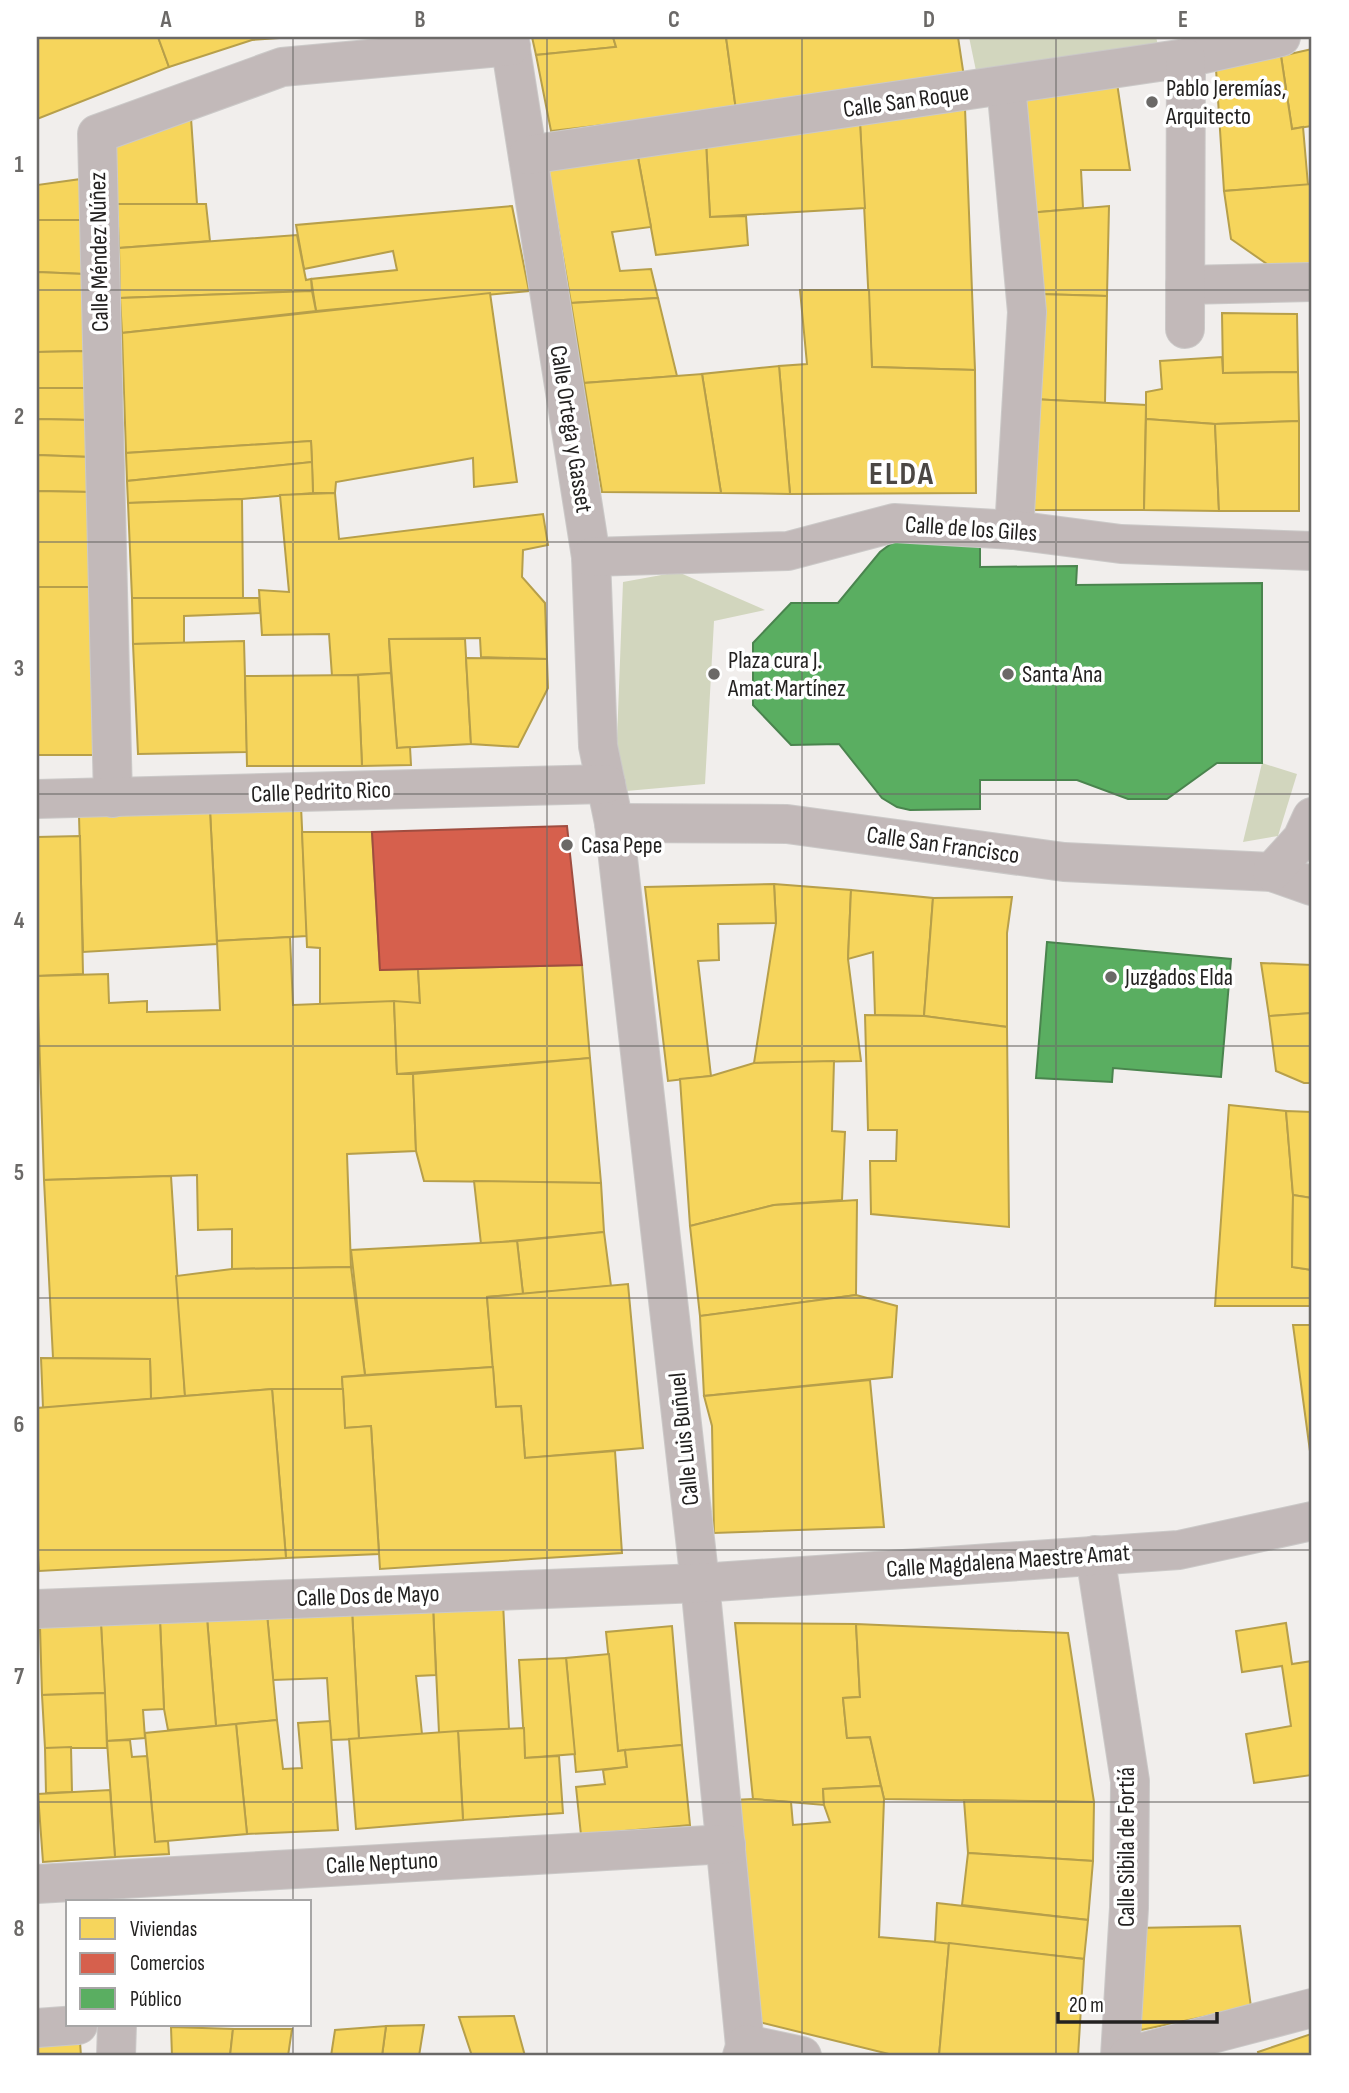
<svg xmlns="http://www.w3.org/2000/svg" width="1349" height="2093" viewBox="0 0 1349 2093" font-family="'Sofia Sans Condensed',sans-serif">
	<style>
		.green { fill: #d2d6be }
		.homes { fill: #f6d55c; stroke: #b79f4a; stroke-width: 2 }
		.shops { fill: #d6604d; stroke: #a04d40; stroke-width: 2 }
		.public { fill: #5aae61; stroke: #4a844e; stroke-width: 2 }
		.lines { fill: none; stroke-linecap: round; stroke-linejoin: round }
		.minor-casing { stroke: #cbc9c8; stroke-width: 40 }
		.minor { stroke: #c2b9b9; stroke-width: 38 }
		.grid { fill: none; stroke: #6b6967; stroke-width: 2; stroke-opacity: 0.55 }
		.poi-dot { fill: #6b6967; stroke: #fff; stroke-width: 2.5 }
		.labels { text-anchor: middle; dominant-baseline: central; stroke-width: 7; stroke-linejoin: round; paint-order: stroke }
		.poi-label { font-size: 24px; fill: #232120; stroke: #fff; text-anchor: start }
		.street-label { font-size: 24px; fill: #232120; stroke: #fff }
		.district-label { font-size: 32px; font-weight: bold; letter-spacing: 2px; fill: #4b4744; stroke: #fff }
		.neatline { fill: none; stroke: #6b6967; stroke-width: 2.5 }
		.grid-label { font-size: 23px; text-anchor: middle; font-weight: bold; fill: #6b6967 }
	</style>
	<rect width="100%" height="100%" fill="#f1eeec"/>
	<g class="green">
		<polygon points="969,37 1156,37 1162,61 980,90"/>
		<polygon points="678,572 765,610 714,621 705,784 615,792 623,582"/>
		<polygon points="1262,763 1297,774 1278,836 1243,842"/>
	</g>
	<g class="homes">
		<polygon points="37,37 158,37 169,67 37,119"/>
		<polygon points="158,37 294,37 252,40 169,67"/>
		<polygon points="532,37 613,37 616,47 536,55"/>
		<polygon points="613,37 726,37 736,110 551,131 536,55 616,47"/>
		<polygon points="726,37 958,37 964,77 736,110"/>
		<polygon points="1312,49 1312,126 1292,129 1281,56"/>
		<polygon points="1281,56 1292,129 1303,127 1308,185 1224,191 1216,69"/>
		<polygon points="1117,83 1130,170 1081,170 1083,208 1028,213 1014,97"/>
		<polygon points="965,108 975,370 872,367 860,123"/>
		<polygon points="191,118 197,204 117,204 114,142"/>
		<polygon points="860,123 865,208 710,217 706,142"/>
		<polygon points="706,142 710,217 746,216 748,245 656,255 637,152"/>
		<polygon points="637,152 651,227 612,232 620,271 651,269 658,298 571,303 547,165"/>
		<polygon points="81,179 82,220 37,220 37,185"/>
		<polygon points="1312,184 1312,266 1267,264 1231,239 1224,191"/>
		<polygon points="117,204 206,204 210,241 119,248"/>
		<polygon points="512,206 529,291 316,311 311,279 397,270 393,251 304,269 296,225"/>
		<polygon points="1109,206 1107,296 1038,294 1028,213"/>
		<polygon points="37,220 82,220 84,274 37,272"/>
		<polygon points="297,235 306,280 311,279 312,291 120,298 119,248"/>
		<polygon points="37,272 84,274 86,351 37,352"/>
		<polygon points="800,290 869,290 872,367 975,370 976,493 790,494 779,366 807,364"/>
		<polygon points="312,291 316,311 122,333 120,298"/>
		<polygon points="490,293 517,482 474,487 473,458 336,482 335,493 313,493 311,441 126,453 122,333"/>
		<polygon points="1038,294 1107,296 1105,403 1032,399"/>
		<polygon points="658,298 677,376 584,383 571,303"/>
		<polygon points="1222,313 1297,314 1298,372 1223,373"/>
		<polygon points="86,351 87,388 37,388 37,352"/>
		<polygon points="1222,357 1223,373 1298,372 1299,421 1215,424 1146,419 1146,392 1162,389 1160,361"/>
		<polygon points="779,366 790,494 721,493 702,374"/>
		<polygon points="702,374 721,493 602,492 584,383"/>
		<polygon points="37,388 87,388 89,420 37,419"/>
		<polygon points="1032,399 1146,405 1144,510 1026,510"/>
		<polygon points="37,419 89,420 90,457 37,455"/>
		<polygon points="1146,419 1215,424 1219,511 1144,510"/>
		<polygon points="1299,421 1299,511 1219,511 1215,424"/>
		<polygon points="311,441 312,462 127,481 126,453"/>
		<polygon points="37,455 90,457 91,492 37,491"/>
		<polygon points="312,462 313,493 242,499 128,503 127,481"/>
		<polygon points="37,491 91,492 94,587 37,587"/>
		<polygon points="335,493 339,539 543,514 548,545 523,550 522,577 545,603 547,659 481,657 480,638 389,639 391,673 332,676 329,634 262,635 259,590 289,592 280,495"/>
		<polygon points="242,499 243,598 132,598 128,503"/>
		<polygon points="37,587 94,587 99,755 37,755"/>
		<polygon points="132,598 259,598 260,613 184,616 184,643 133,644"/>
		<polygon points="389,639 465,639 471,744 397,748"/>
		<polygon points="244,641 247,752 138,754 133,644"/>
		<polygon points="466,658 547,659 548,688 518,747 471,744"/>
		<polygon points="391,673 397,748 410,747 411,765 362,766 358,675"/>
		<polygon points="358,675 362,766 247,766 245,676"/>
		<polygon points="301,806 307,936 217,941 210,811"/>
		<polygon points="210,811 217,944 83,952 79,816"/>
		<polygon points="302,832 372,832 380,970 418,969 420,1003 320,1004 320,948 307,947"/>
		<polygon points="80,836 83,974 37,976 37,837"/>
		<polygon points="774,884 851,890 848,959 861,1061 754,1063 776,923"/>
		<polygon points="774,884 776,923 718,924 719,960 698,961 711,1076 668,1081 645,887"/>
		<polygon points="851,890 933,898 924,1016 875,1015 873,952 848,959"/>
		<polygon points="1012,897 1007,933 1007,1027 924,1016 933,898"/>
		<polygon points="290,937 293,1005 394,1001 397,1074 413,1074 416,1151 347,1154 351,1267 232,1269 232,1229 198,1230 197,1175 44,1180 37,976 108,974 109,1003 147,1001 147,1012 220,1010 217,941"/>
		<polygon points="1261,963 1312,965 1312,1013 1269,1016"/>
		<polygon points="582,965 590,1058 397,1074 394,1001 420,1003 418,969"/>
		<polygon points="1312,1013 1312,1083 1304,1083 1276,1071 1269,1016"/>
		<polygon points="865,1015 924,1016 1007,1027 1009,1227 871,1214 870,1161 896,1161 897,1130 868,1130"/>
		<polygon points="590,1058 601,1183 424,1181 416,1151 413,1074"/>
		<polygon points="834,1061 832,1131 845,1132 842,1200 774,1205 690,1226 680,1079 711,1076 754,1063"/>
		<polygon points="1229,1105 1286,1111 1293,1195 1292,1267 1312,1270 1312,1306 1215,1306"/>
		<polygon points="1286,1111 1312,1112 1312,1198 1293,1195"/>
		<polygon points="171,1176 185,1396 151,1399 150,1359 53,1358 44,1180"/>
		<polygon points="474,1181 601,1183 604,1232 481,1244"/>
		<polygon points="1293,1195 1312,1198 1312,1270 1292,1267"/>
		<polygon points="857,1200 856,1295 700,1316 690,1226 774,1205"/>
		<polygon points="604,1232 611,1286 523,1294 517,1241"/>
		<polygon points="517,1241 523,1294 487,1297 493,1367 365,1375 351,1250"/>
		<polygon points="351,1267 365,1375 342,1377 343,1389 272,1389 185,1396 176,1276 232,1269"/>
		<polygon points="628,1284 643,1448 525,1458 521,1406 496,1407 487,1297"/>
		<polygon points="856,1295 897,1306 892,1377 704,1396 700,1316"/>
		<polygon points="1293,1325 1312,1325 1312,1466"/>
		<polygon points="41,1358 150,1359 151,1399 43,1408"/>
		<polygon points="493,1367 496,1407 521,1406 525,1458 615,1451 622,1553 380,1569 371,1426 345,1428 342,1377"/>
		<polygon points="870,1380 884,1527 714,1533 712,1426 704,1396"/>
		<polygon points="272,1389 343,1389 345,1428 371,1426 379,1554 286,1558"/>
		<polygon points="272,1389 286,1558 39,1571 37,1539 37,1408"/>
		<polygon points="503,1602 509,1729 439,1733 433,1606"/>
		<polygon points="433,1606 436,1675 416,1676 422,1734 359,1739 352,1610"/>
		<polygon points="352,1610 359,1739 331,1740 327,1678 273,1680 267,1614"/>
		<polygon points="267,1614 277,1720 216,1726 207,1618"/>
		<polygon points="207,1618 216,1726 168,1730 164,1709 160,1621"/>
		<polygon points="160,1621 164,1709 143,1710 145,1738 107,1741 101,1624"/>
		<polygon points="735,1623 856,1624 860,1697 843,1698 847,1738 870,1737 881,1786 823,1789 824,1805 753,1799"/>
		<polygon points="1286,1623 1292,1664 1312,1661 1312,1775 1254,1783 1246,1734 1291,1726 1282,1666 1242,1672 1236,1631"/>
		<polygon points="101,1624 105,1693 42,1695 40,1627"/>
		<polygon points="856,1624 1068,1633 1094,1802 884,1799 870,1737 847,1738 843,1698 860,1697"/>
		<polygon points="672,1626 682,1745 618,1751 606,1632"/>
		<polygon points="609,1654 618,1751 625,1750 627,1767 576,1772 566,1658"/>
		<polygon points="566,1658 575,1754 525,1758 519,1660"/>
		<polygon points="105,1693 107,1748 45,1748 42,1695"/>
		<polygon points="277,1720 283,1769 302,1768 298,1723 330,1721 338,1830 247,1834 236,1724"/>
		<polygon points="236,1724 247,1834 155,1842 145,1733"/>
		<polygon points="524,1728 525,1758 559,1756 563,1813 463,1820 458,1731"/>
		<polygon points="458,1731 463,1820 356,1829 349,1739"/>
		<polygon points="130,1740 132,1757 147,1756 155,1842 168,1841 169,1854 115,1857 107,1741"/>
		<polygon points="682,1745 690,1825 581,1835 576,1787 605,1784 603,1770 627,1767 625,1750"/>
		<polygon points="71,1747 72,1792 46,1793 45,1748"/>
		<polygon points="881,1786 884,1799 879,1937 949,1943 939,2056 897,2056 759,2022 733,1800 753,1799 791,1802 793,1825 830,1822 824,1805 823,1789"/>
		<polygon points="110,1790 115,1857 43,1862 38,1794"/>
		<polygon points="964,1800 1094,1802 1093,1861 968,1853"/>
		<polygon points="968,1853 1093,1861 1088,1920 962,1905"/>
		<polygon points="937,1903 1088,1920 1084,1959 935,1942"/>
		<polygon points="1240,1926 1251,2007 1141,2030 1134,1928"/>
		<polygon points="949,1943 1084,1959 1078,2056 939,2056"/>
		<polygon points="514,2016 525,2056 472,2056 459,2017"/>
		<polygon points="424,2025 419,2056 382,2056 386,2026"/>
		<polygon points="386,2026 382,2056 331,2056 335,2030"/>
		<polygon points="171,2027 233,2029 230,2056 172,2056"/>
		<polygon points="233,2029 292,2029 288,2056 230,2056"/>
		<polygon points="1311,2034 1312,2056 1259,2056 1258,2052"/>
		<polygon points="37,2040 80,2042 81,2056 37,2056"/>
	</g>
	<polygon class="shops" points="567,826 582,965 380,970 372,832"/>
	<g class="public">
		<polygon points="908,537 980,538 980,567 1077,566 1076,585 1262,583 1262,763 1217,763 1167,799 1128,799 1077,780 980,780 980,809 910,810 897,807 882,798 839,744 791,745 753,705 753,643 791,603 838,603 880,552 892,543"/>
		<polygon points="1047,942 1231,959 1221,1077 1113,1068 1112,1082 1036,1078"/>
	</g>
	<g class="lines">
		<defs>
			<g id="minor">
				<polyline points="509,37 591,557 598,746 614,823 700,1583 746,2056"/>
				<polyline points="1006,85 1027,312 1014,530"/>
				<polyline points="528,155 1186,58 1281,37"/>
				<polyline points="1185,285 1312,282"/>
				<polyline points="1185,329 1186,58"/>
				<polyline points="591,557 788,551 894,523 1014,530 1121,544 1312,551"/>
				<polyline points="113,798 97,134 282,67 511,46"/>
				<polyline points="37,799 606,784"/>
				<polyline points="614,823 787,824 1064,862 1272,872 1312,886"/>
				<polyline points="1272,872 1302,839 1312,817"/>
				<polyline points="1095,1555 1130,1781 1129,1908 1120,2056"/>
				<polyline points="37,1609 700,1583 1179,1550 1312,1521"/>
				<polyline points="37,1884 726,1844"/>
				<polyline points="37,2028 78,2025"/>
				<polyline points="116,2056 117,2025"/>
				<polyline points="742,2056 746,2044 802,2056"/>
				<polyline points="1128,2056 1312,2008"/>
			</g>
		</defs>
		<use href="#minor" class="minor-casing"/>
		<use href="#minor" class="minor"/>
	</g>
	<path class="grid" d="M293 37V1902M547 37V2056M802 37V2056M1056 37V2056M37 290H1312M37 542H1312M37 794H1312M37 1046H1312M37 1298H1312M37 1550H1312M37 1802H1312M293 2025V2056"/>
	<g class="poi-dot">
		<circle cx="1152" cy="102" r="7"/>
		<circle cx="714" cy="674" r="7"/>
		<circle cx="1008" cy="674" r="7"/>
		<circle cx="567" cy="845" r="7"/>
		<circle cx="1111" cy="977" r="7"/>
	</g>
	<g class="labels">
		<g class="poi-label">
			<text x="1166" y="88">Pablo Jeremías,<tspan x="1166" dy="28">Arquitecto</tspan></text>
			<text x="728" y="660">Plaza cura J.<tspan x="728" dy="28">Amat Martínez</tspan></text>
			<text x="1022" y="674">Santa Ana</text>
			<text x="581" y="845">Casa Pepe</text>
			<text x="1125" y="977">Juzgados Elda</text>
		</g>
		<g class="street-label">
			<text transform="translate(906 101) rotate(-8)">Calle San Roque</text>
			<text transform="translate(99 252) rotate(-91)">Calle Méndez Núñez</text>
			<text transform="translate(571 429) rotate(81)">Calle Ortega y Gasset</text>
			<text transform="translate(971 529) rotate(4)">Calle de los Giles</text>
			<text transform="translate(321 792) rotate(-2)">Calle Pedrito Rico</text>
			<text transform="translate(943 845) rotate(8)">Calle San Francisco</text>
			<text transform="translate(684 1439) rotate(-96)">Calle Luis Buñuel</text>
			<text transform="translate(1008 1561) rotate(-4)">Calle Magdalena Maestre Amat</text>
			<text transform="translate(368 1596) rotate(-2)">Calle Dos de Mayo</text>
			<text transform="translate(1126 1847) rotate(-90)">Calle Sibila de Fortiá</text>
			<text transform="translate(382 1863) rotate(-3)">Calle Neptuno</text>
		</g>
		<g class="district-label">
			<text x="902" y="474">ELDA</text>
		</g>
	</g>
	<rect width="1349" height="2093" fill="none" stroke="#ffffff" stroke-width="77"/>
	<rect x="66" y="1900" width="245" height="126" fill="#ffffff" stroke="#a7a6a6" stroke-width="2"/>
	<rect x="80" y="1918" width="35" height="21" fill="#f6d55c" stroke="#a7a6a6" stroke-width="2"/>
	<text x="130" y="1936" font-size="21" fill="#232120">Viviendas</text>
	<rect x="80" y="1953" width="35" height="21" fill="#d6604d" stroke="#a7a6a6" stroke-width="2"/>
	<text x="130" y="1970" font-size="21" fill="#232120">Comercios</text>
	<rect x="80" y="1988" width="35" height="21" fill="#5aae61" stroke="#a7a6a6" stroke-width="2"/>
	<text x="130" y="2006" font-size="21" fill="#232120">Público</text>
	<path d="M1058 2012v10h159v-10" fill="none" stroke="#232120" stroke-width="3.5"/>
	<text x="1069" y="2012" font-size="21" fill="#232120" stroke="#ffffff" stroke-width="5" paint-order="stroke">20 m</text>
	<rect x="38" y="38" width="1272" height="2016" class="neatline"/>
	<g class="grid-label">
		<text x="166" y="27">A</text>
		<text x="420" y="27">B</text>
		<text x="674" y="27">C</text>
		<text x="929" y="27">D</text>
		<text x="1183" y="27">E</text>
		<text x="19" y="172">1</text>
		<text x="19" y="424">2</text>
		<text x="19" y="676">3</text>
		<text x="19" y="928">4</text>
		<text x="19" y="1180">5</text>
		<text x="19" y="1432">6</text>
		<text x="19" y="1684">7</text>
		<text x="19" y="1936">8</text>
	</g>
</svg>
